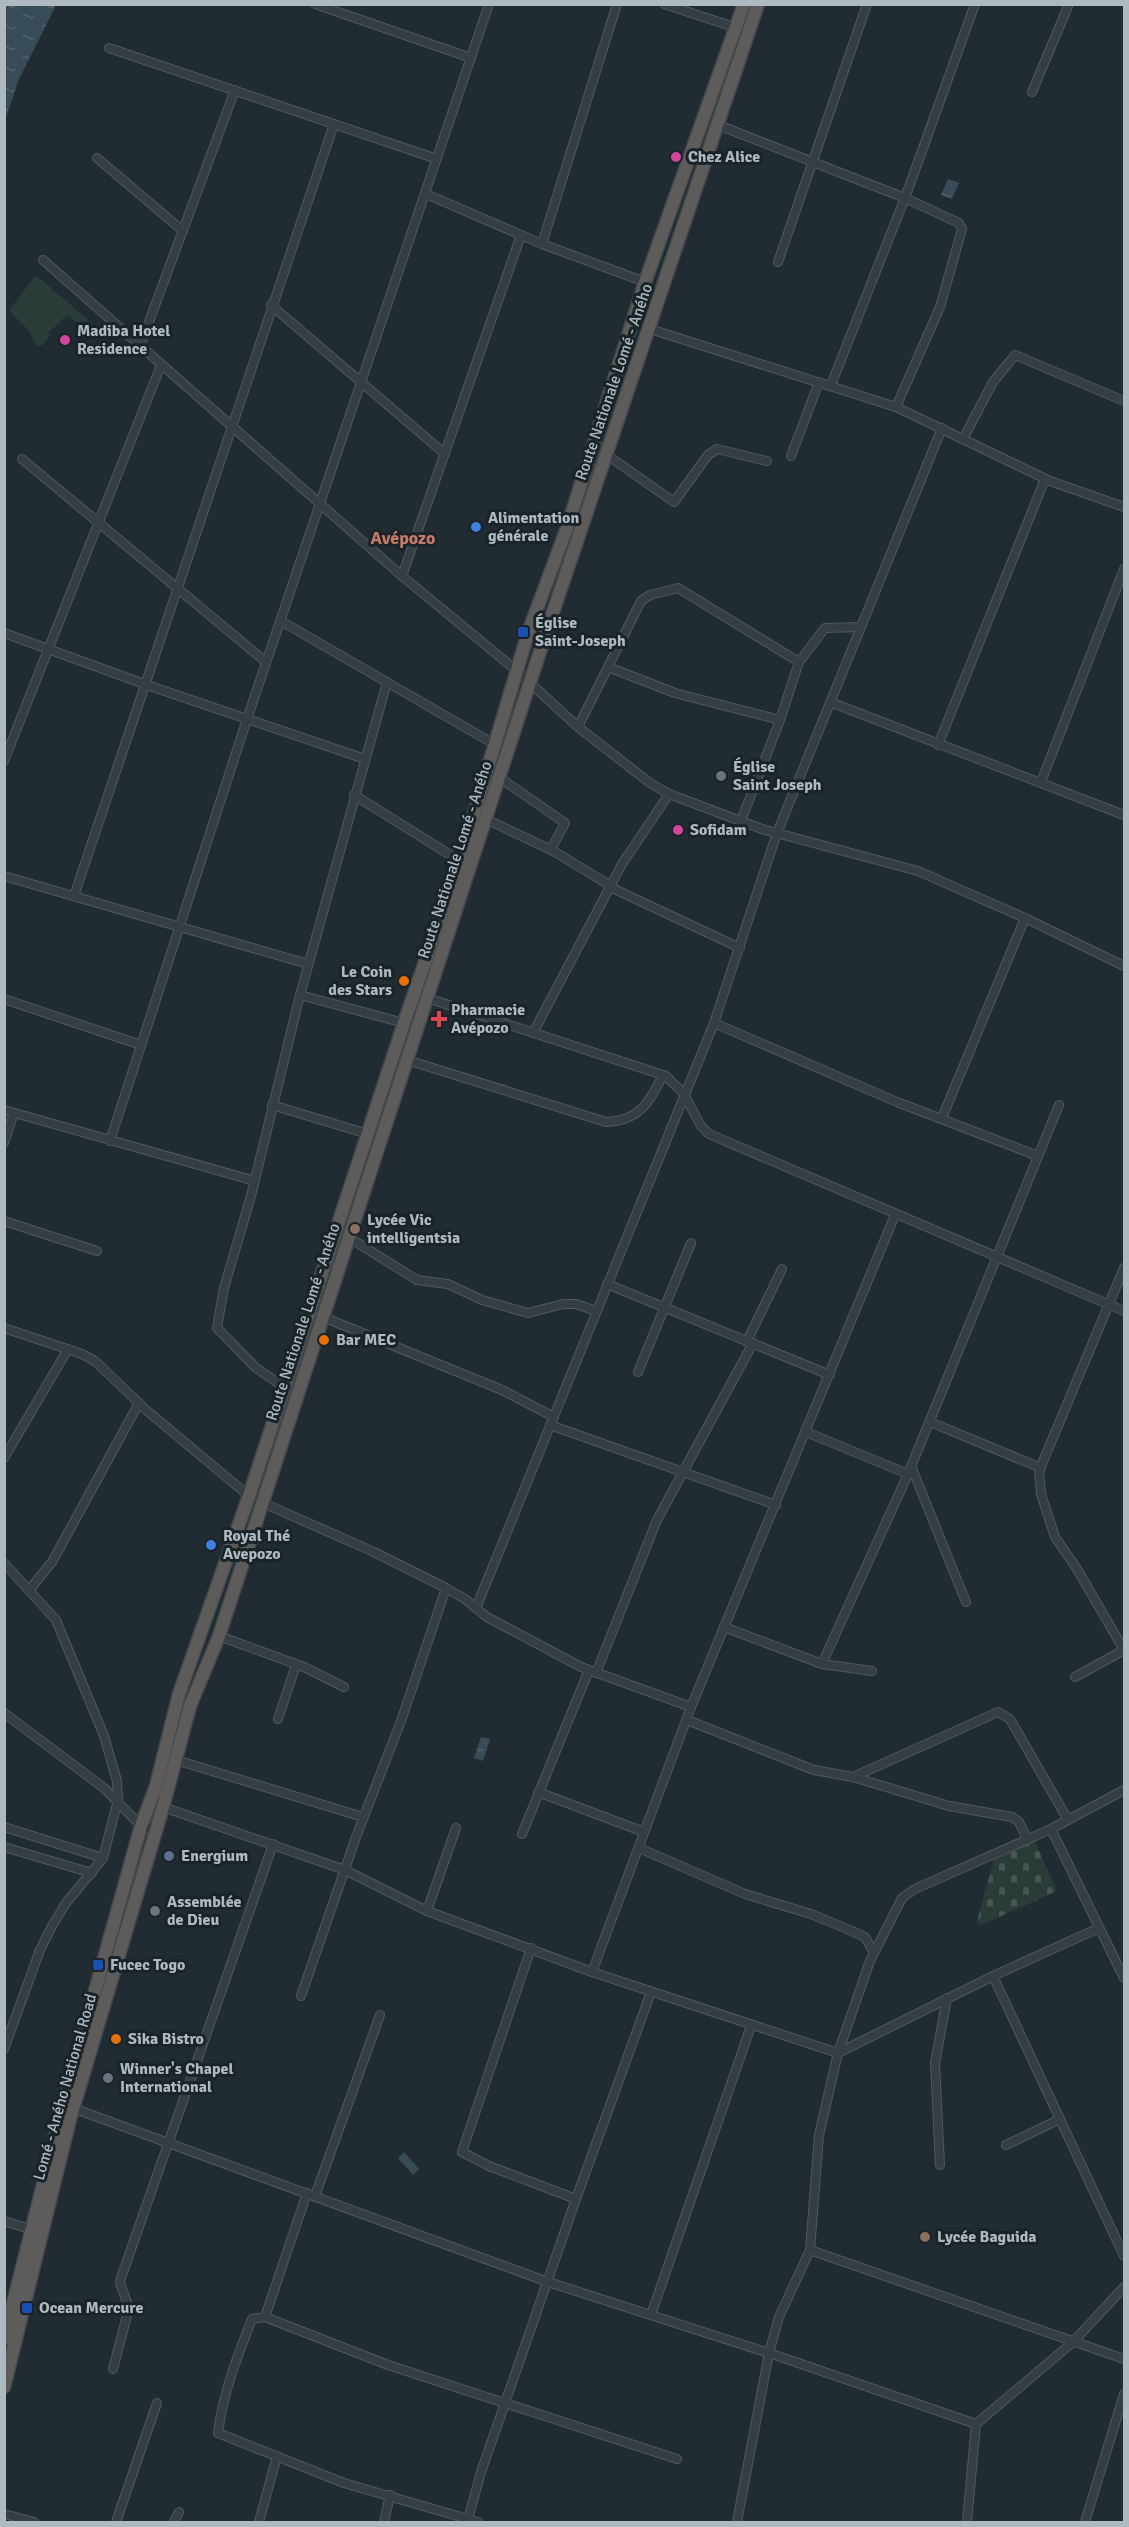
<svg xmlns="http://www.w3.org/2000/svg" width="1129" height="2527" viewBox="0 0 1129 2527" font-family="Signika,sans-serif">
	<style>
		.grass { fill: #2a3c37 }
		.cemetery { fill: url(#cemetery-stones) }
		.water { fill: url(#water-ripples) }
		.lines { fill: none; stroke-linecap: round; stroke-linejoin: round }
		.minor-casing { stroke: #4f595e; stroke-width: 10 }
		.trunk-casing { stroke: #3f494e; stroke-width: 15 }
		.minor { stroke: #343e43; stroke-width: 8 }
		.trunk { stroke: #5d5c5a; stroke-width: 12 }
		.hotel-dot { fill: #d1479c; stroke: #1a2328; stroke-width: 2 }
		.shop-dot { fill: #3f7fe0; stroke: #1a2328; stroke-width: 2 }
		.transit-dot { fill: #1a4fb4; stroke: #1a2328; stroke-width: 2 }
		.worship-dot { fill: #6b7280; stroke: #1a2328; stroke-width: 2 }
		.food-dot { fill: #e8710a; stroke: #1a2328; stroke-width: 2 }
		.health-dot { fill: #e0444e; stroke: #1a2328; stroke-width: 2 }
		.education-dot { fill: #8d6e63; stroke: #1a2328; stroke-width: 2 }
		.service-dot { fill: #5c6f8a; stroke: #1a2328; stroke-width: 2 }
		.labels { text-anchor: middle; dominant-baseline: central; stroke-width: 6; stroke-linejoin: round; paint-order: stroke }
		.poi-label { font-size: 16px; font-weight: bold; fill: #aeb9c0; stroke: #1a2328; text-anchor: start }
		.street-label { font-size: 16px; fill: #aeb9c0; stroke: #1a2328 }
		.neighbourhood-label { font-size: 18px; font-weight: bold; fill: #c37967; stroke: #1a2328 }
	</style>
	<defs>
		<pattern id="cemetery-stones" width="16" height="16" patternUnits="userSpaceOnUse" patternTransform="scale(1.5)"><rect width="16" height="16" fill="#2a3c37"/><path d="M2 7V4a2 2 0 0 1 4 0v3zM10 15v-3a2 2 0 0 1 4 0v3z" fill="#465652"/></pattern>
		<pattern id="water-ripples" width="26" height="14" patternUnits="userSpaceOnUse" patternTransform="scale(1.5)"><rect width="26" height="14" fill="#374c57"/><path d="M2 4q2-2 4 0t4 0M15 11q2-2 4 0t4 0" fill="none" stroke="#51646d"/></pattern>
	</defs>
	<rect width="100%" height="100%" fill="#212c32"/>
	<polygon class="grass" points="36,275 94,325 89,332 67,315 48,333 50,335 43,345 36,346 29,331 9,310"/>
	<polygon class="cemetery" points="1034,1840 1057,1891 979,1926 977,1921 994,1859"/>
	<g class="water">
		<polygon points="5,4 56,5 19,79 5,120"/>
		<polygon points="948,179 959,183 952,199 941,195"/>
		<polygon points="481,1737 490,1739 483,1761 474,1758"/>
		<polygon points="404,2152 419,2169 413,2175 398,2158"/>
	</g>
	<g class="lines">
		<defs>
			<g id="minor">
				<polyline points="315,4 471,58"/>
				<polyline points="664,4 737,28"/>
				<polyline points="109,48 437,159"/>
				<polyline points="1032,92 1069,4"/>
				<polyline points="718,125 905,198 959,223 962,229 940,307 896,407"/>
				<polyline points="97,158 183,231"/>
				<polyline points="426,194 542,244 645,282"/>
				<polyline points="542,244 617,4"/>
				<polyline points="43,260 402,576 517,671 578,727 650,783 669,794 762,829 918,871 1025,918 1124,966"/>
				<polyline points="778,262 867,4"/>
				<polyline points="271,305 445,454"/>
				<polyline points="650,329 896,407 1050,481 1124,507"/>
				<polyline points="140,346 235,90"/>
				<polyline points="831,385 905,198 975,4"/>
				<polyline points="963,439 993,382 1015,355 1124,401"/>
				<polyline points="607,455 674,502 708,455 717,449 767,461"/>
				<polyline points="791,456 819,382"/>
				<polyline points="22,459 266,662"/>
				<polyline points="402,576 521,235"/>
				<polyline points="281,621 494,744"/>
				<polyline points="4,633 147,685 365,759"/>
				<polyline points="608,667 675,693 780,720"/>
				<polyline points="830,702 1124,815"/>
				<polyline points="578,727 641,601 650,595 678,588 799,662"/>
				<polyline points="938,745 1045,479"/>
				<polyline points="4,761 161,365"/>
				<polyline points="500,778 565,823 551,849"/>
				<polyline points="1041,782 1124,569"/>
				<polyline points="354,795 460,861"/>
				<polyline points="488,820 555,852 611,886"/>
				<polyline points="741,821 780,720 799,662 825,628 860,627"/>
				<polyline points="4,876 308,964"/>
				<polyline points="610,887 740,948"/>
				<polyline points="74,896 334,124"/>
				<polyline points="300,995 404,1023"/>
				<polyline points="427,998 666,1076 684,1094 701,1126 709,1134 1124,1311"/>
				<polyline points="4,999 141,1045"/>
				<polyline points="714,1023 897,1102 1038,1156"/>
				<polyline points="533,1033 622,864 669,794"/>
				<path d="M407 1060 606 1122C639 1121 650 1102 663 1075"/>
				<polyline points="272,1105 368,1134"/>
				<polyline points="4,1110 255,1181"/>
				<polyline points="942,1118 1025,918"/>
				<polyline points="110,1141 247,719 489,4"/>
				<polyline points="4,1143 14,1113"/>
				<polyline points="4,1221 97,1251"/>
				<polyline points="348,1237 417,1280 448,1284 482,1300 528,1313 563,1304 576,1304 596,1311"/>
				<polyline points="607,1284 830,1375"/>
				<polyline points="323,1317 502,1390 554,1417"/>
				<polyline points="4,1328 82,1354 95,1361 145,1409 249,1496"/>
				<polyline points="747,1341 782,1269"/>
				<polyline points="638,1372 691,1243"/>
				<polyline points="285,1388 255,1367 217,1328 224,1288 251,1196 300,995 387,682"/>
				<polyline points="930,1422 1041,1468"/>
				<polyline points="550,1425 776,1505"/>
				<polyline points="806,1432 908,1474"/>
				<polyline points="4,1458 68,1349"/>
				<polyline points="911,1466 966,1602"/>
				<polyline points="263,1503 374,1552 446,1588 465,1599 487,1617 581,1667 691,1707"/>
				<polyline points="4,1563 56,1620 104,1736 117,1781 118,1800 103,1858 66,1903 52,1926 40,1950 4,2049"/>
				<polyline points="30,1589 52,1562 139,1403"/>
				<polyline points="476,1608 714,1023 777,833 942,428"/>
				<polyline points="724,1627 822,1664 872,1671"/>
				<polyline points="219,1636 304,1667 344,1687"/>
				<polyline points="1124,1650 1077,1569 1055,1537 1041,1494 1039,1471 1124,1268"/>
				<polyline points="822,1664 908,1474 1059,1105"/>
				<polyline points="596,1673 657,1520 753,1343"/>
				<polyline points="1075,1677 1124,1650"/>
				<polyline points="4,1713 104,1788 141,1826 156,1831"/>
				<polyline points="278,1719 296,1665"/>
				<polyline points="687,1720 814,1770 853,1777 949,1806 1012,1817 1019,1822 1027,1839"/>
				<polyline points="176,1760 363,1817"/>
				<polyline points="853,1777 998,1712 1010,1719 1068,1820"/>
				<polyline points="538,1792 644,1832"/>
				<polyline points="163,1807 345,1870 427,1911 592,1972 838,2053 993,1976 1099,1928"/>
				<polyline points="4,1827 103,1858"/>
				<polyline points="1051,1829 1124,1978"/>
				<polyline points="522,1834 589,1670"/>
				<polyline points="4,1847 92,1873"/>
				<polyline points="639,1848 745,1894 811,1914 852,1931 865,1937 874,1953"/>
				<polyline points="427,1911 456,1828"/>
				<polyline points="531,1948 462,2152 489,2166 576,2199"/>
				<polyline points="592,1972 691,1707 895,1215"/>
				<polyline points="993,1976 1124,2256"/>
				<polyline points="301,1996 356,1837 401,1721 446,1588"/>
				<polyline points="70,2107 548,2282 769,2353 976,2424"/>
				<polyline points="1006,2145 1060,2119"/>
				<polyline points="940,2165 935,2063 947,1998"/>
				<path d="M307 2193 265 2317 252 2319C237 2357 223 2393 218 2433L344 2483 478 2522"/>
				<polyline points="315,2196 380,2015"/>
				<polyline points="4,2221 33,2230"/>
				<polyline points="810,2250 1124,2359"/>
				<polyline points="651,2315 751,2026"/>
				<polyline points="265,2317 388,2365 677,2459"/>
				<polyline points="113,2369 129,2308 120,2283 121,2278 273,1844"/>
				<polyline points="4,2514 34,2522"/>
				<polyline points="468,2519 481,2472 576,2199 651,1992"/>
				<polyline points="116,2522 157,2403"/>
				<polyline points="174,2522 179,2512"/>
				<polyline points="259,2522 277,2456"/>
				<polyline points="384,2522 390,2495"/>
				<polyline points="737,2522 769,2353 779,2317 810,2250 819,2135 838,2053 870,1961 902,1898 915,1889 1051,1829 1124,1790"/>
				<polyline points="967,2522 976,2424 1073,2342 1124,2287"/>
				<polyline points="1085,2522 1124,2394"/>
			</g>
			<g id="trunk">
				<polyline points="4,2339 63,2106 141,1826 156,1786 179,1694 249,1496 404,1023 460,861 529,630 567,528 645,282 744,4"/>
				<polyline points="4,2387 70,2119 163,1807 190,1706 219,1636 549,624 758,4"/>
			</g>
		</defs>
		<use href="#minor" class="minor-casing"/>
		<use href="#trunk" class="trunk-casing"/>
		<use href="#minor" class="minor"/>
		<use href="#trunk" class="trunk"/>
	</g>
	<g class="hotel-dot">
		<circle cx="676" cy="157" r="6"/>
		<circle cx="65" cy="340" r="6"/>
		<circle cx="678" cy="830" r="6"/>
	</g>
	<g class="shop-dot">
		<circle cx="476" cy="527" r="6"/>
		<circle cx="211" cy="1545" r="6"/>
	</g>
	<g class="transit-dot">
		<rect x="517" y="626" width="12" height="12" rx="3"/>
		<rect x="92" y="1959" width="12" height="12" rx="3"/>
		<rect x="21" y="2302" width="12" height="12" rx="3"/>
	</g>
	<g class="worship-dot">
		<circle cx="721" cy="776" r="6"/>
		<circle cx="155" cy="1911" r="6"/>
		<circle cx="108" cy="2078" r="6"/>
	</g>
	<g class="food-dot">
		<circle cx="404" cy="981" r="6"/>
		<circle cx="324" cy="1340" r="6"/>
		<circle cx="116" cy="2039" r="6"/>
	</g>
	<path class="health-dot" d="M436 1010h6v6h6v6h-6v6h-6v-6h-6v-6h6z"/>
	<g class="education-dot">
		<circle cx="355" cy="1229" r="6"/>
		<circle cx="925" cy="2237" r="6"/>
	</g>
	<circle class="service-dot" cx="169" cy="1856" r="6"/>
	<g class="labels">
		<g class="poi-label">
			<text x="688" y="157">Chez Alice</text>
			<text x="77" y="331">Madiba Hotel<tspan x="77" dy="18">Residence</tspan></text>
			<text x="488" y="518">Alimentation<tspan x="488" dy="18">générale</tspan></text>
			<text x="535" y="623">Église<tspan x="535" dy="18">Saint-Joseph</tspan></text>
			<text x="733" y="767">Église<tspan x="733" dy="18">Saint Joseph</tspan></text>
			<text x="690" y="830">Sofidam</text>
			<text x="392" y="972" text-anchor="end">Le Coin<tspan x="392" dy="18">des Stars</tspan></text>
			<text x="451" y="1010">Pharmacie<tspan x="451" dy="18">Avépozo</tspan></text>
			<text x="367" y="1220">Lycée Vic<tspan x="367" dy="18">intelligentsia</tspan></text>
			<text x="336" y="1340">Bar MEC</text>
			<text x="223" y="1536">Royal Thé<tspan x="223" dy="18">Avepozo</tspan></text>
			<text x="181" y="1856">Energium</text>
			<text x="167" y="1902">Assemblée<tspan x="167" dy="18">de Dieu</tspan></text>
			<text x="110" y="1965">Fucec Togo</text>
			<text x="128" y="2039">Sika Bistro</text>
			<text x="120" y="2069">Winner's Chapel<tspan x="120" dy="18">International</tspan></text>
			<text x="937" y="2237">Lycée Baguida</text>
			<text x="39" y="2308">Ocean Mercure</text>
		</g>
		<g class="street-label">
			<text transform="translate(614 382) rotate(-71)">Route Nationale Lomé - Aného</text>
			<text transform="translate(455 860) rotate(-72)">Route Nationale Lomé - Aného</text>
			<text transform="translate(303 1322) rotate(-72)">Route Nationale Lomé - Aného</text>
			<text transform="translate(65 2087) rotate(-74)">Lomé - Aného National Road</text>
		</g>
		<g class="neighbourhood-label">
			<text x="403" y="538">Avépozo</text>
		</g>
	</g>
	<rect width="1129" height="2527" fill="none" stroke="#aeb9c0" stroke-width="12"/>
</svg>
